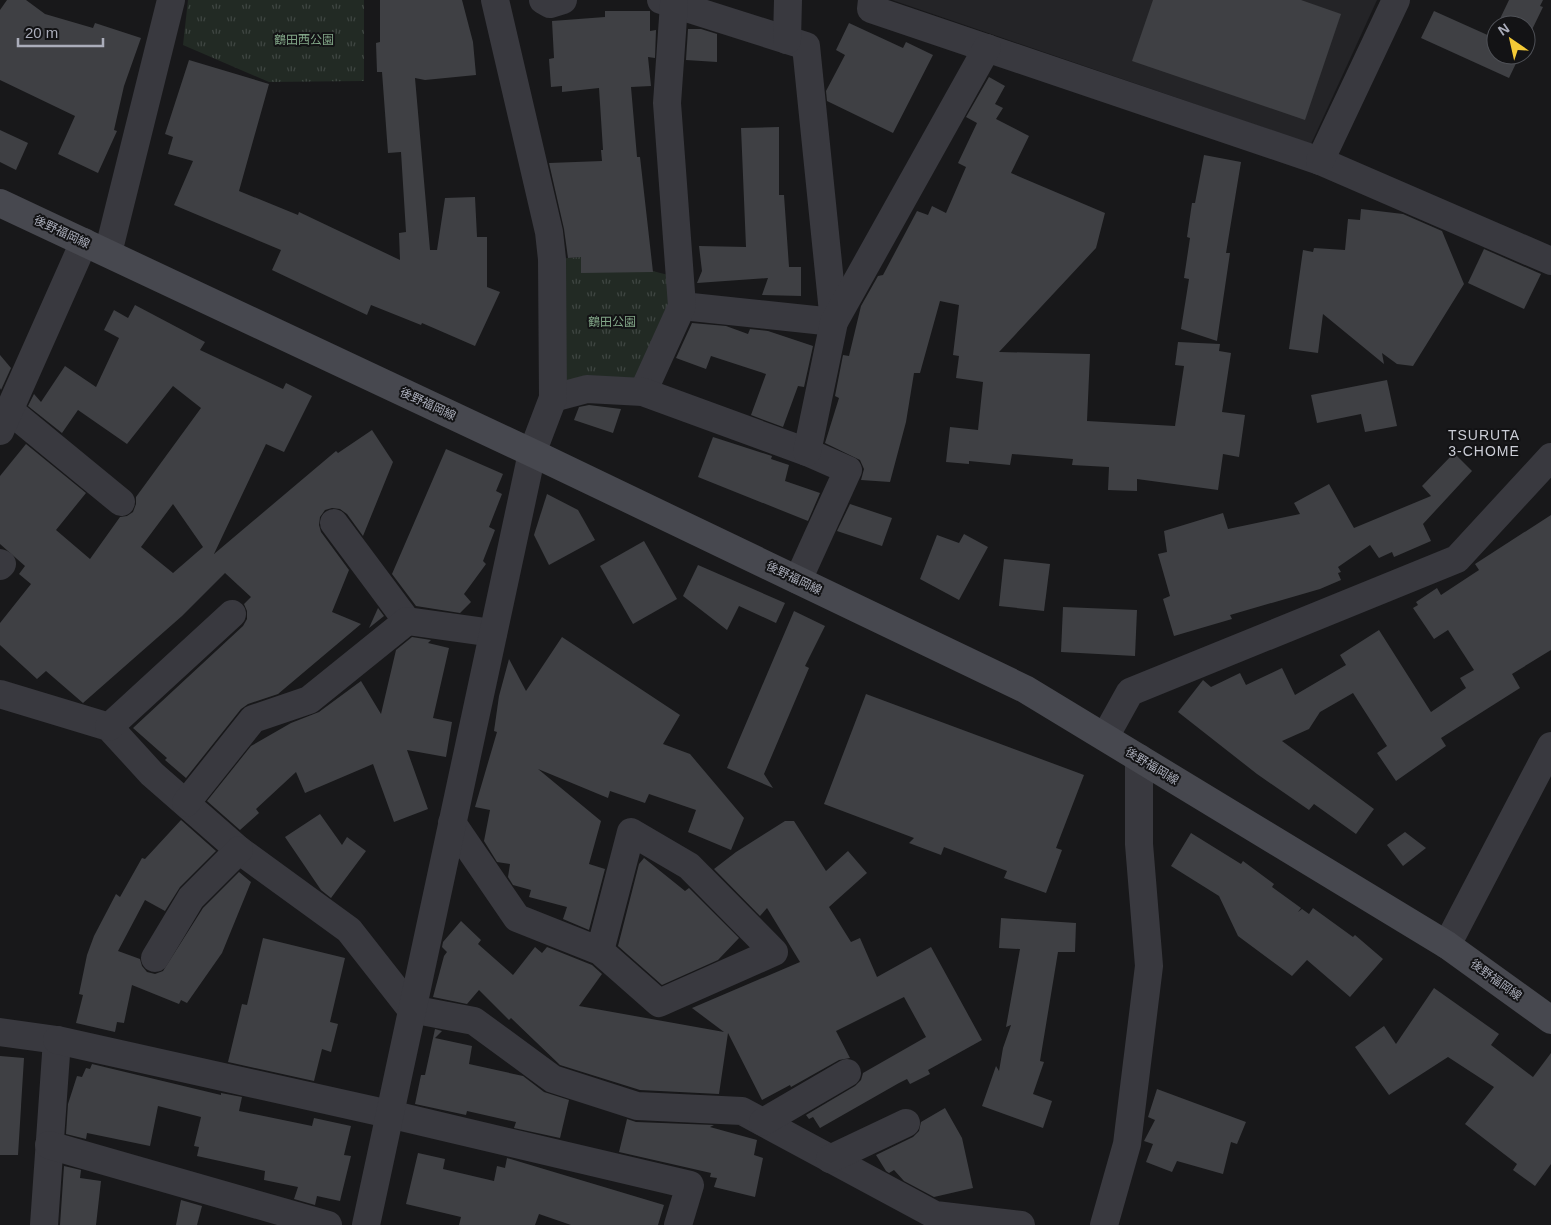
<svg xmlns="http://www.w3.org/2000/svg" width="1551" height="1225" viewBox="0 0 1551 1225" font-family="Helvetica,'Noto Sans JP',sans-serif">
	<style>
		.built { fill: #242427 }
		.park { fill: url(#park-tufts) }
		.building { fill: #3f4044; fill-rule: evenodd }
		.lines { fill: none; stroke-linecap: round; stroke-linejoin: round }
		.minor { stroke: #39393f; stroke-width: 28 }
		.tertiary { stroke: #39393f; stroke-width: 28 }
		.secondary { stroke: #47484f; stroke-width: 28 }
		.labels { text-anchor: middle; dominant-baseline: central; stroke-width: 4; stroke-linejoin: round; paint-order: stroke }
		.park-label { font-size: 12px; fill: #81a587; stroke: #131315 }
		.street-label { font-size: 12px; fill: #aaadba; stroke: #131315 }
		.neighbourhood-label { font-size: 14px; letter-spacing: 1px; fill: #cbcdd6; stroke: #131315 }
	</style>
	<defs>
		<pattern id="park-tufts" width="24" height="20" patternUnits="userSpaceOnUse" patternTransform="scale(1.25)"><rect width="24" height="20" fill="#222a24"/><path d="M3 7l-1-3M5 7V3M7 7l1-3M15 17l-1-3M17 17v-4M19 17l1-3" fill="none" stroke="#3f4642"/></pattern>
	</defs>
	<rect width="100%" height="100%" fill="#18181a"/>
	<polygon class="built" points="892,0 1377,0 1311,144"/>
	<g class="park">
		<polygon points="188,0 364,0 364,81 269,82 183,45"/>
		<polygon points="594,256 680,278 643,392 553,398 555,259"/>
	</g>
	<g class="building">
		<polygon points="7,0 26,0 45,14 93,28 95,23 141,38 124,86 114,130 117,131 98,173 58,154 75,116 0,80 0,10"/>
		<polygon points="380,0 462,0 473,42 476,75 425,80 415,78 430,250 437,250 445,198 475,197 477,237 487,237 487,287 500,292 475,346 422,323 421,325 371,305 367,315 272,270 281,250 174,205 193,161 168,154 173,137 165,134 189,60 269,84 239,191 298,215 299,212 400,260 399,233 406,232 401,152 388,153 382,72 377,72 376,43 380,42"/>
		<polygon points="1153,0 1301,0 1341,14 1305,120 1132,61"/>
		<polygon points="1509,0 1543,0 1540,6 1543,7 1526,42 1526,25 1497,25"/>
		<polygon points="605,11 650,11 650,31 656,30 655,58 648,57 651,86 631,87 637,157 640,157 653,272 581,273 581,257 568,258 564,229 549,163 602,161 601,150 603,150 599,88 562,92 562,86 551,87 549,59 554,58 552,21 605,17"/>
		<polygon points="1434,11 1492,37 1496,28 1496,55 1520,55 1509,78 1421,38"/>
		<polygon points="849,23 903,48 906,42 933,55 893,133 827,101 826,91 845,55 836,50"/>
		<polygon points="688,29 701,29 717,34 717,62 686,60"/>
		<polygon points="989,77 1005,86 995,104 1003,108 996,119 1029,136 1011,173 1105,213 1096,248 999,352 1090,354 1087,421 1175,426 1184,366 1175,365 1178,342 1220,344 1219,351 1231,353 1222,412 1245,415 1239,457 1223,454 1218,490 1137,479 1137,491 1108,490 1109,467 1072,465 1073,459 1012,454 1010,465 969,461 969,464 946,462 950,427 978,430 983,382 956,378 959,356 953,355 959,305 940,301 920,373 914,373 906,422 890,482 861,480 864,469 860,460 825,443 839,398 835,396 843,355 849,356 861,306 878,276 883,275 917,211 928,215 932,206 946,213 966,167 958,163 977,123 966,117"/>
		<polygon points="779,127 779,195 784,195 789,267 801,267 801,296 762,295 768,278 697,283 702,271 699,246 746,247 741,128"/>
		<polygon points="0,130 28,143 16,170 0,162"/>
		<polygon points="1204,155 1241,162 1226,253 1230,253 1217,341 1181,329 1189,279 1184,278 1190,238 1187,237 1192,203 1195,203"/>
		<polygon points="1361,209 1403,214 1442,231 1464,284 1413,366 1397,364 1382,353 1384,364 1323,314 1318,353 1289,349 1303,250 1313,252 1314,248 1345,250 1348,219 1360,220"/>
		<polygon points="1484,249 1541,274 1524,309 1468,283"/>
		<path d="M135 305 205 342 200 350 283 389 286 383 312 396 284 452 266 444 214 554 336 451 338 453 372 430 393 462 363 536 347 514 340 509 332 508 325 510 320 517 319 525 321 532 349 570 332 612 361 624 278 694 248 704 241 709 186 778 165 760 167 758 133 728 243 626 247 619V611L244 604 251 597 225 573 182 616 83 703 46 671 37 679 0 645V623L31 584 19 574 25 566 0 544V476L26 444 86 493 56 530 90 559 120 517 127 516 133 512 136 504V497L201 408 173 386 127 444 78 410 62 433 28 406 34 394 41 402 65 366 96 387 119 338 104 330 114 310 128 318ZM173 504 203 547 173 573 141 547Z"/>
		<polygon points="692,323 726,326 748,334 750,329 768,331 813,346 804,387 798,386 783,427 751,415 766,374 711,356 706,369 676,358"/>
		<polygon points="0,355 11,368 1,390 0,388"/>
		<polygon points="1387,380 1397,426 1365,432 1361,414 1317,423 1311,395"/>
		<polygon points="589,405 621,409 613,433 574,420 579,407"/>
		<polygon points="713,437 772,456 771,459 789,465 785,481 820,493 808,521 698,477"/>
		<polygon points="446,449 503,474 496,491 502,494 489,527 495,530 483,561 486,564 464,594 471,602 460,613 416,606 392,574"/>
		<polygon points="1454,453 1472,471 1423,524 1431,541 1394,557 1392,552 1379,558 1370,545 1338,567 1341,572 1338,573 1341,580 1320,589 1230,615 1232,619 1174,636 1163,599 1170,596 1158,554 1167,552 1164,531 1223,513 1228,529 1300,514 1294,503 1329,484 1354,528 1431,496 1422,486"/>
		<polygon points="547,494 578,510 595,540 549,565 534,535"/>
		<polygon points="850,504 892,518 882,546 837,531"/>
		<polygon points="1551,515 1551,650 1512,674 1520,688 1441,738 1446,746 1396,781 1377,753 1387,746 1353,693 1320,712 1309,729 1282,741 1374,809 1356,834 1314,804 1309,810 1257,774 1178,712 1203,680 1211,687 1240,673 1246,685 1282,668 1295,695 1346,665 1340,655 1379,630 1431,712 1466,688 1460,678 1474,670 1448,630 1434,639 1413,608 1418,605 1416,602 1437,588 1441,595 1479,570 1475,564"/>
		<polygon points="964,534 988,547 959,600 920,579 937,535 959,543"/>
		<polygon points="644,541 677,599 633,624 600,566"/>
		<polygon points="1004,559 1050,564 1044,611 999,606"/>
		<polygon points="698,565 785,603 776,623 739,606 727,630 683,596"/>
		<polygon points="1063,607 1137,610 1135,656 1061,652"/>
		<polygon points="378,608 384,616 369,628"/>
		<polygon points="794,611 825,626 805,666 809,668 764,774 773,788 727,768"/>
		<polygon points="412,637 431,640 428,643 449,648 433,718 452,722 446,757 407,750 428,809 394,822 373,764 305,793 296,772 256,809 259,813 240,830 207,801 251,746 291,723 319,712 361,681 381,714 396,650"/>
		<polygon points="562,637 680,715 663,744 690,754 744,818 731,850 688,832 696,810 649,794 645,803 610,791 608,798 538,769 601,821 589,864 605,869 589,930 563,919 567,907 529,897 531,890 513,885 508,877 510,864 497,862 484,841 490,810 475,807 497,732 494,731 499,696 509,659 526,691"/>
		<polygon points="866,694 1084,775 1056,848 1062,850 1046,893 1004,878 1007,871 944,847 941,855 909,843 914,838 824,804"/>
		<polygon points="320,814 342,845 347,837 366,851 331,898 321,890 285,837"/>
		<polygon points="181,820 216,851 180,887 165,911 145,900 118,951 140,959 142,966 147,972 155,974 163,971 203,908 239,872 251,882 222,953 187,1003 181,1000 179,1004 132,985 124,1023 117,1022 115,1032 76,1023 83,995 79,994 87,955 94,936 116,894 120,897 142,858 145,859"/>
		<polygon points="785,821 794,821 826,871 848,851 867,873 829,907 851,942 860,938 877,977 931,947 982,1040 928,1070 930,1074 910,1084 907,1079 899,1083 820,1128 813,1117 809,1119 806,1115 855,1086 861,1080 863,1073 926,1037 904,997 836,1031 850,1058 839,1060 791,1087 790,1085 762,1100 728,1033 719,1094 640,1090 560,1065 511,1018 509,1020 479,990 467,1004 433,997 444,956 447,952 442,947 443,942 461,921 481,940 478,944 513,975 535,947 542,953 547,947 592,965 602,974 579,1006 724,1032 692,1008 800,962 767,908 760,916 714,869 736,852"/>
		<polygon points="1405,832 1426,848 1403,866 1387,845"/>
		<polygon points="1191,833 1241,864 1243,861 1274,884 1272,887 1301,908 1298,912 1302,909 1309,914 1313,908 1353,937 1355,935 1383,959 1350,997 1307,960 1292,976 1238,936 1219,896 1171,866"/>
		<polygon points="644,858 685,891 689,888 739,938 718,960 662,985 618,946 639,864"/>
		<polygon points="1001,918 1076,923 1075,952 1058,952 1040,1061 1044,1062 1033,1094 1052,1101 1043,1128 982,1106 996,1066 999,1071 1003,1048 1011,1025 1006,1027 1020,949 999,948"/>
		<polygon points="263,938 345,958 330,1022 338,1024 331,1052 322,1049 314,1081 228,1062 242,1004 247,1005"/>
		<polygon points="1434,988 1499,1034 1491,1045 1533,1077 1551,1053 1551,1164 1535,1186 1513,1170 1517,1164 1465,1124 1494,1087 1448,1057 1389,1095 1355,1047 1384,1026 1396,1044"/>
		<polygon points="435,1029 442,1031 435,1038 472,1046 469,1064 523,1076 544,1092 569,1100 560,1138 514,1128 516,1122 467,1111 466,1115 415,1104 421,1075 425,1075"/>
		<polygon points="0,1056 24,1058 18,1155 0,1155"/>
		<polygon points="92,1064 221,1095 221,1093 242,1097 239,1111 312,1126 314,1118 351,1126 344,1155 351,1156 340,1201 317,1196 315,1205 294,1199 298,1187 264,1180 265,1171 197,1156 199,1147 194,1146 201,1117 158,1106 150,1146 87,1133 86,1139 66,1134 68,1104 77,1076 82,1077 86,1068 90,1069"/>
		<polygon points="1157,1089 1246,1122 1237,1144 1231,1142 1223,1174 1177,1161 1172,1172 1146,1162 1153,1144 1144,1141 1155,1120 1148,1117"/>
		<polygon points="945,1108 962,1138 973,1188 934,1197 904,1181 894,1170 889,1173 886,1171 876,1155 913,1137 919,1131 921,1122"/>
		<polygon points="627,1119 636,1122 714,1125 710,1127 757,1140 754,1155 763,1158 755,1197 714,1187 717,1178 710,1177 711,1173 619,1152"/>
		<polygon points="418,1153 445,1159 443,1169 494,1181 497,1166 505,1168 507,1158 664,1205 658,1225 571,1225 539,1214 535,1225 459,1225 461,1217 406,1204"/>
		<polygon points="64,1166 81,1170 80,1178 101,1181 96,1225 60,1225"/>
		<polygon points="181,1200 202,1206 197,1225 176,1225"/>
	</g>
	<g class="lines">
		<g class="minor">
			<polyline points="543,0 550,4 563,0"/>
			<polyline points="661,0 806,46 834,322 682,306"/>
			<polyline points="872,0 871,9 1320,161 1551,261"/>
			<polyline points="787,40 788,0"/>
			<polyline points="1320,161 1396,0"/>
			<polyline points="108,253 171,0"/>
			<polyline points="643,392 682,306 667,103 674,4"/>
			<polyline points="553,398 587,389 643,392 807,452 848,470 798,580"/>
			<polyline points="9,410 121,502"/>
			<polyline points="0,431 84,242"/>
			<polyline points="807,452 834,322 987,48"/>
			<polyline points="334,523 407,621"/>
			<polyline points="0,563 2,564 0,566"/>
			<polyline points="0,694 109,727 152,774 239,850 349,930 411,1009 474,1021 553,1079 637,1106 742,1111 935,1215 1021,1225"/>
			<polyline points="109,727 232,614"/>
			<polyline points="1105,737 1130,692 1457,559 1551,457"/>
			<polyline points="186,803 253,719 309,700 407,621 493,633"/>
			<polyline points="452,823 517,918 600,951 659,1003 774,952 689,866 631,832 600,951"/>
			<polyline points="155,958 191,898 239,850"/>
			<polyline points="0,1032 57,1040 44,1225"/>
			<polyline points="57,1040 389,1114 690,1185 678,1225"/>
			<polyline points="763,1122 847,1073"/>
			<polyline points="49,1145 328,1225"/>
			<polyline points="830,1159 906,1123"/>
			<polyline points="366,1225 532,453 553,398 552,259 549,232 495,0"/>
			<polyline points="1104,1225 1127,1144 1149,966 1139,844 1139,758"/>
		</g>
		<polyline class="tertiary" points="1447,945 1551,746"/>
		<polyline class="secondary" points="0,203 541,457 1025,689 1447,945 1551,1020"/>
	</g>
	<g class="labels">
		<g class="park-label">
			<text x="304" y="40">鶴田西公園</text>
			<text x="612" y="322">鶴田公園</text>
		</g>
		<g class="street-label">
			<text transform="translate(62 232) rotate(25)">後野福岡線</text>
			<text transform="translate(428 404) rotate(25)">後野福岡線</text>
			<text transform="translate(794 578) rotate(26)">後野福岡線</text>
			<text transform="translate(1152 766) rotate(31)">後野福岡線</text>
			<text transform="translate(1496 980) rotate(36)">後野福岡線</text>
		</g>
		<g class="neighbourhood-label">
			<text x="1484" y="435">TSURUTA<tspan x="1484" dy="16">3-CHOME</tspan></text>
		</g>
	</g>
	<g transform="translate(1511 40) rotate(326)"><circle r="24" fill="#131315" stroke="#4f5157"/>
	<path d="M0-4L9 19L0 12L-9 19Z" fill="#f4ca36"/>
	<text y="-8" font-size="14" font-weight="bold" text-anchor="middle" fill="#aaadba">N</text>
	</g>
	<path d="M18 38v8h85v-8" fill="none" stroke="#aaadba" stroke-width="2.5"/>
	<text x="25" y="38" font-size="15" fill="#aaadba" stroke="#131315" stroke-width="4" paint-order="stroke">20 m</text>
</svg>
